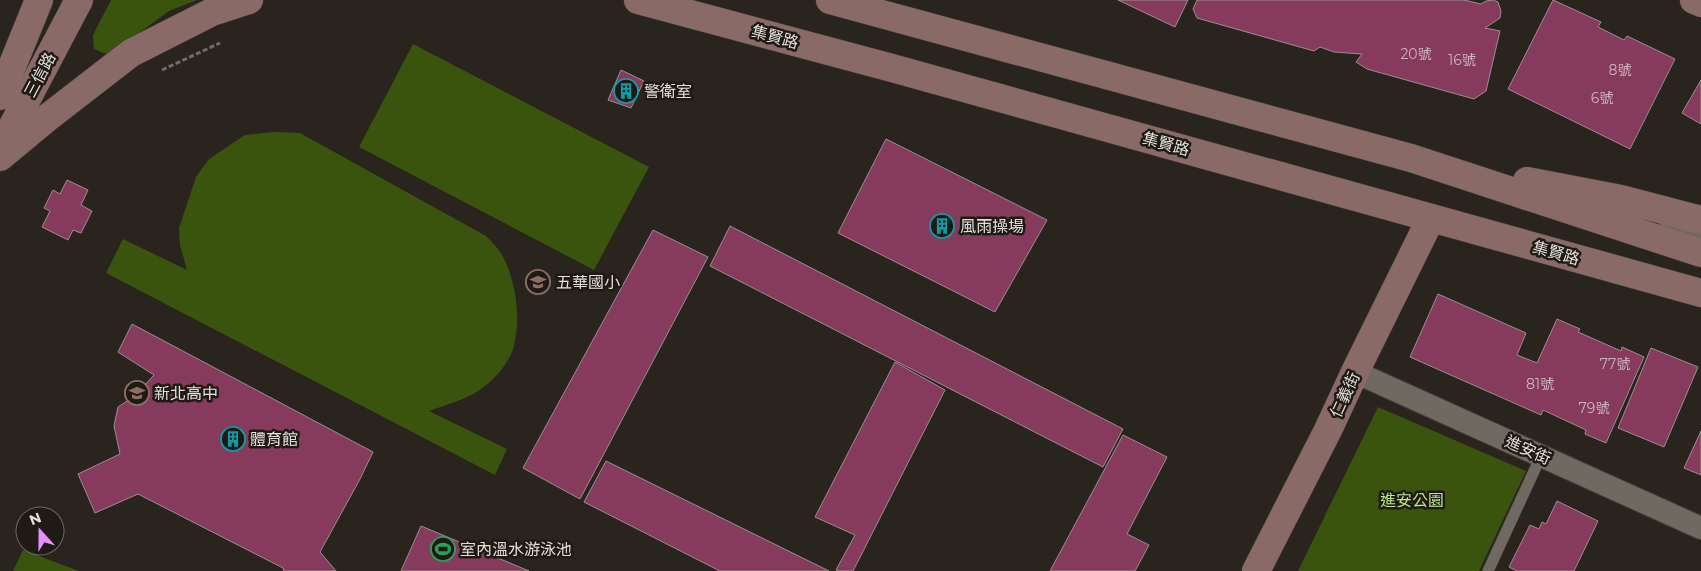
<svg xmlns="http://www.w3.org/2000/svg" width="1701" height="571" viewBox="0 0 1701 571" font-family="Montserrat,'Noto Sans TC',sans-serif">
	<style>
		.green { fill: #3a540e }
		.building { fill: #863a5c; stroke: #9a8f93 }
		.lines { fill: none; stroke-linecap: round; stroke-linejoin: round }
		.lane-casing { stroke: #443f3a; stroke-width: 12 }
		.street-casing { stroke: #443f3a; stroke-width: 24 }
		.secondary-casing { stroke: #443f3a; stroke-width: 29 }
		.path { stroke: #716d67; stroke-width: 3; stroke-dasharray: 5 2.5; stroke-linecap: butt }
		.lane { stroke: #6f6961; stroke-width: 11 }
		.street { stroke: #6f6961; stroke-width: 22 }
		.secondary { stroke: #8a6a66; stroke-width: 28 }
		.labels { text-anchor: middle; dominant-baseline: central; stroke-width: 5; stroke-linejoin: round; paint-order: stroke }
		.number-label { font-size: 14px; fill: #ccb6bb }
		.street-label { font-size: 16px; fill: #e3dfdb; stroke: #1f1a14 }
		.poi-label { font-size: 16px; fill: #e3dfdb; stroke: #1f1a14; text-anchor: start }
		.park-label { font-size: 16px; fill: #bae880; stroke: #1f1a14 }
	</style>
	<rect width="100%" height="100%" fill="#29241d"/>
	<g class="green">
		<polygon points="111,0 197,0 169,11 109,55 94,49 93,35"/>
		<polygon points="413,44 649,167 594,270 359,147"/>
		<path d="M274 132 300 133 486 236C491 241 497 247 501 253 516 279 521 317 514 346 510 361 497 377 485 386 469 399 448 404 429 411L507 449 495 475 106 273 123 239 187 270 180 245 179 228 196 177 209 159 245 135Z"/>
		<polygon points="1378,407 1526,471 1479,571 1298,571"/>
		<polygon points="23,550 79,571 80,571 13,571"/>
	</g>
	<g class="building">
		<polygon points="1118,0 1188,0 1175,27"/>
		<polygon points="1197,0 1464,0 1481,4 1486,1 1493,0 1498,2 1501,11 1500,18 1485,28 1500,31 1486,91 1474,99 1367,69 1356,62 1362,54 1334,52 1320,47 1314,51 1197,18 1193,9"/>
		<polygon points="1553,0 1601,22 1598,27 1624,40 1627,36 1675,59 1630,149 1508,89"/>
		<polygon points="621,70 644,81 631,108 608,100"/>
		<polygon points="1701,80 1701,124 1682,113"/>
		<polygon points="886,139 1047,220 995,312 838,233"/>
		<polygon points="67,180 88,190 81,205 92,211 81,233 73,230 68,240 42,227 50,211 44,208 53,190 60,194"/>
		<polygon points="730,226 1123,429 1103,467 710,266"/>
		<polygon points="653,230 708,257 580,499 523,468"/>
		<polygon points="1438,294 1526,333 1517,355 1537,363 1557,319 1580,329 1578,332 1621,351 1622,347 1644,357 1606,443 1585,434 1586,430 1543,410 1541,415 1410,357"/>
		<polygon points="132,324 373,452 360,479 320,552 336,571 284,571 283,568 138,494 95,513 78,474 120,454 114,426 118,407 136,395 154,375 118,352"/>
		<polygon points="1651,348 1698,367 1664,447 1618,428"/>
		<polygon points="895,362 945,390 853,571 839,571 836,570 855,535 815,517"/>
		<polygon points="1701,431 1701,475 1684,468"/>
		<polygon points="1123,435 1167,457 1127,534 1149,545 1135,571 1050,571"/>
		<polygon points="606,461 829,571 720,571 584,502"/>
		<polygon points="1557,501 1598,521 1574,571 1517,571 1509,567 1530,525 1539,529 1542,522 1546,524"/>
		<polygon points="421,526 529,571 401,571"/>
	</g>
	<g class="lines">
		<defs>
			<g id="lane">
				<polyline points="1664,221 1688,234 1701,237"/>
				<polyline points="1488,571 1541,456"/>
			</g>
			<polyline id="street" points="1355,372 1701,528"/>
			<g id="secondary">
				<polyline points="638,0 892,68 1701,293"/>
				<polyline points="830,0 1411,158 1701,253"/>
				<polyline points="1694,0 1701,3"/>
				<polyline points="0,96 39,0"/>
				<polyline points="0,150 79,0"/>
				<polyline points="0,157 47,118 131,53 212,12 249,0"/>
				<polyline points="1527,181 1621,199 1701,220"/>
				<polyline points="1256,571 1328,430 1355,372 1431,218"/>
			</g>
		</defs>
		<use href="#lane" class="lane-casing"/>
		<use href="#street" class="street-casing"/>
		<use href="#secondary" class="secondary-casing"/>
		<polyline class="path" points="162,70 220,43"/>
		<use href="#lane" class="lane"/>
		<use href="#street" class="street"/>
		<use href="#secondary" class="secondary"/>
	</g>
	<defs>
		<symbol id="building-ring" viewBox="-11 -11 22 22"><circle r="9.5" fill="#1f1a14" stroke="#0f9aa8" stroke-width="1.5"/><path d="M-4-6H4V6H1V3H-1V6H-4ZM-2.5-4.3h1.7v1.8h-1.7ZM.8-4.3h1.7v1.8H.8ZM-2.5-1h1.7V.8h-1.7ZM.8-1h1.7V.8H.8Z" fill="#0f9aa8"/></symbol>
		<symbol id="school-ring" viewBox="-11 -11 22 22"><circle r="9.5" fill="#1f1a14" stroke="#8d6e63" stroke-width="1.5"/><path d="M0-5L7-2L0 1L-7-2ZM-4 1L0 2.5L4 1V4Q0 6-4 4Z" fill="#8d6e63"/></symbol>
		<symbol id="stadium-ring" viewBox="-11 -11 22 22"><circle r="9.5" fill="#1f1a14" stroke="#2e9e5b" stroke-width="1.5"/><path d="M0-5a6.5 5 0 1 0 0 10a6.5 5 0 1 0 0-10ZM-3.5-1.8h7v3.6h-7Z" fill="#2e9e5b"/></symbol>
	</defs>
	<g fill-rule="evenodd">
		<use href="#building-ring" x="612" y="77" width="28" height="28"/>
		<use href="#building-ring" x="928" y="212" width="28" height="28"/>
		<use href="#school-ring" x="524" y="268" width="28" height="28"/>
		<use href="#school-ring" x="123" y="379" width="28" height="28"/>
		<use href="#building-ring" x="219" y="425" width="28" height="28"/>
		<use href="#stadium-ring" x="429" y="535" width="28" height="28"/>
	</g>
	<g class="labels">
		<g class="number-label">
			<text x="1416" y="54">20號</text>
			<text x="1462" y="60">16號</text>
			<text x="1620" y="70">8號</text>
			<text x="1602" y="98">6號</text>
			<text x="1615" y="364">77號</text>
			<text x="1540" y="384">81號</text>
			<text x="1594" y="408">79號</text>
		</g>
		<g class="street-label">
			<text transform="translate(775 37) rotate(15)">集賢路</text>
			<text transform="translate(40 75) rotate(-62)">三信路</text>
			<text transform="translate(1166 144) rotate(15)">集賢路</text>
			<text transform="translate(1556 253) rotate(16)">集賢路</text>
			<text transform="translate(1345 395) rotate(-65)">仁義街</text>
			<text transform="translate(1528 450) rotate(24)">進安街</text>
		</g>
		<g class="poi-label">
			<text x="644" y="91">警衛室</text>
			<text x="960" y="226">風雨操場</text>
			<text x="556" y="282">五華國小</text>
			<text x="154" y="393">新北高中</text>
			<text x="250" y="439">體育館</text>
			<text x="460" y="549">室內溫水游泳池</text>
		</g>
		<g class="park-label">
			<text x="1412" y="500">進安公園</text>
		</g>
	</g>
	<g transform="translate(40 531) rotate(339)"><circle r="24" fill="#1f1a14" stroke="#6d6964"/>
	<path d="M0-4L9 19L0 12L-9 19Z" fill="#e88eff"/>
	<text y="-8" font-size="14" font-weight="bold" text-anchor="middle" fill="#e3dfdb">N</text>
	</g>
</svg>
